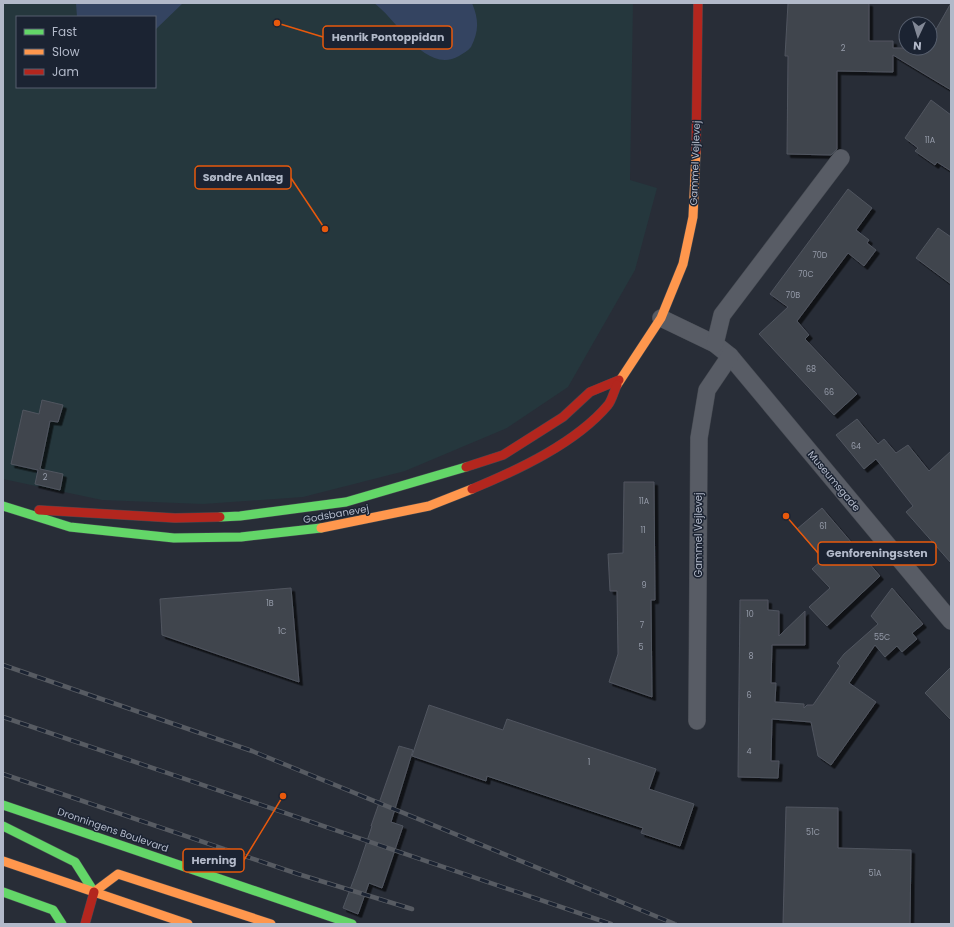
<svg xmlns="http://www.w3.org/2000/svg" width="954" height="927" viewBox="0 0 954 927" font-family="Poppins,sans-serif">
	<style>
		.green { fill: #25373d; fill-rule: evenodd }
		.water { fill: #344461 }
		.building { fill: #41454e; stroke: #50555f; filter: url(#shadow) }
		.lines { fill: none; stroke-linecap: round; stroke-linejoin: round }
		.street-casing { stroke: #444850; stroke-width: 18 }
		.fast-casing { stroke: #444850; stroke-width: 10 }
		.slow-casing { stroke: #444850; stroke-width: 10 }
		.jam-casing { stroke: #444850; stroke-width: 10 }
		.street { stroke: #585c65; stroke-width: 17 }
		.fast { stroke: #63d668; stroke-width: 9 }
		.slow { stroke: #ff974d; stroke-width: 9 }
		.jam { stroke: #b3261e; stroke-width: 9 }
		.rail-casing { stroke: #575b62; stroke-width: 4.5 }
		.rail { stroke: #1b2332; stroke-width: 3; stroke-dasharray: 9; stroke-linecap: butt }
		.labels { text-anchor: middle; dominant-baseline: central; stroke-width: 3; stroke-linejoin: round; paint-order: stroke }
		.number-label { font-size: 8px; fill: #969caa }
		.street-label { font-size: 10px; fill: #b2b9c9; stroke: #1b2332 }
		.leader { fill: none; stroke: #e8590c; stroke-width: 1.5 }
		.callout-dot { fill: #e8590c; stroke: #1b2332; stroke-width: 1.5 }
		.callout { fill: #1b2332; stroke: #e8590c; stroke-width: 1.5 }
		.callout-label { font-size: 11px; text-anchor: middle; font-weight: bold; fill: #b2b9c9 }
	</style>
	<defs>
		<filter id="shadow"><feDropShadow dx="3.5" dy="3.5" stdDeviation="0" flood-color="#0009"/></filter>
	</defs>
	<rect width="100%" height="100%" fill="#282d37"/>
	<path class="green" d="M3 3H633L630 180 657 188 635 270 568 387 507 428 405 471 303 497 203 504 102 500 3 479ZM17 17H155V87H17Z"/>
	<g class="water">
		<polygon points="76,3 183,3 155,30 155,17 77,17"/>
		<path d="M374 3H472C479 20 479 31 471 47 468 51 463 53 459 56 425 75 397 19 374 3Z"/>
	</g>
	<g class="building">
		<polygon points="788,3 869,3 869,41 893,41 893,48 930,48 930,40 951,3 951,90 893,55 893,72 837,71 837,149 831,155 787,154 788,56 785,56"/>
		<polygon points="931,100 951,115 951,171 937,162 935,165 915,151 918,148 905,138"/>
		<polygon points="848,189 872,208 856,230 869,240 867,243 876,250 864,266 848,253 797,321 809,335 805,339 857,394 834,415 759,334 788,307 770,294"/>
		<polygon points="938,228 951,237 951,284 916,258"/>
		<polygon points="42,400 63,405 58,422 50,421 40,469 63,474 60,490 35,484 38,470 11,464 23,410 39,414"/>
		<polygon points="857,419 878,444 884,439 896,453 908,445 929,471 951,451 951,563 906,512 913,506 876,459 864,469 836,435"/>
		<polygon points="624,482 654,482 655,600 651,600 652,697 609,682 618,654 617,591 610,591 608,554 623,553"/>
		<polygon points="822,508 880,576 827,626 809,607 830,588 812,569 823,559 797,529"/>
		<polygon points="291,588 299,682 162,635 160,599"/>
		<polygon points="892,588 923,624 912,633 917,639 902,652 897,646 885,657 875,645 849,683 876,702 831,765 818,756 811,722 772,719 771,761 779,761 778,778 738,777 740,600 768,600 768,610 779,611 779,636 805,611 805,645 772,645 771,683 776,683 775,702 804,704 804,708 807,705 813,705 840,666 837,663 844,654 878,624 871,616"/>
		<polygon points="951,667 951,720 925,693"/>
		<polygon points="429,705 503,730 507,719 656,769 649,789 694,804 680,846 641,833 643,828 487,776 486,781 412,756"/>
		<polygon points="399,746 413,750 391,822 403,826 382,888 369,883 358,914 343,908 358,868 372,826 371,826"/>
		<polygon points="786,807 838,808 838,848 911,850 910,924 783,924"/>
	</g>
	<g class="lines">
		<defs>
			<g id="street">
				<polyline points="661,318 715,344 730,356 951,621"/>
				<polyline points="715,344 722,315 841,158"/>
				<polyline points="697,721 699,438 707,390 730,356"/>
			</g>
			<g id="fast">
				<polyline points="3,506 70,527 174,538 241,537 321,528"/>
				<polyline points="220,517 240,516 346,502 466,467"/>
				<polyline points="3,805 352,924"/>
				<polyline points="3,826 75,862 94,892"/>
				<polyline points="3,892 53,910 62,924"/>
			</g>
			<g id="slow">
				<polyline points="617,385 661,318 683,264 693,217 696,152"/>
				<polyline points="321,528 429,506 472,489"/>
				<polyline points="3,861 188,924"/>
				<polyline points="94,892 118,874 271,924"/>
			</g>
			<g id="jam">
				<polyline points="696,152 698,3"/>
				<polyline points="466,467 503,455 563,417 590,392 619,380"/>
				<path d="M472 489C518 470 576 443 608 405 612 400 614 391 617 385"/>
				<polyline points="39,510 175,518 220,517"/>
				<polyline points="85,924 94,892"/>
			</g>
		</defs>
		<use href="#street" class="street-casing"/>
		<use href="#fast" class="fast-casing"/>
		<use href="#slow" class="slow-casing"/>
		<use href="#jam" class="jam-casing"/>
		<use href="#street" class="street"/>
		<use href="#fast" class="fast"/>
		<use href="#slow" class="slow"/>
		<use href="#jam" class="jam"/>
		<defs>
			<g id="rail">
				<polyline points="3,665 252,751 675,924"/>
				<polyline points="3,717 611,924"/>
				<polyline points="3,774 298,874 412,909"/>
			</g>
		</defs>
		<use href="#rail" class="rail-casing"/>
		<use href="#rail" class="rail"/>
	</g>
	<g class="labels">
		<g class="number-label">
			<text x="843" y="48">2</text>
			<text x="930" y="140">11A</text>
			<text x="820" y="255">70D</text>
			<text x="806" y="274">70C</text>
			<text x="793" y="295">70B</text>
			<text x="811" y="369">68</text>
			<text x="829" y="392">66</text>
			<text x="856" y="446">64</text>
			<text x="45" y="477">2</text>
			<text x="644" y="501">11A</text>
			<text x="823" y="526">61</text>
			<text x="643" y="530">11</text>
			<text x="644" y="585">9</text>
			<text x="270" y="603">1B</text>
			<text x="750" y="614">10</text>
			<text x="642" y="625">7</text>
			<text x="282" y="631">1C</text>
			<text x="882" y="637">55C</text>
			<text x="641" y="647">5</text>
			<text x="751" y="656">8</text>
			<text x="749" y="695">6</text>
			<text x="749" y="751">4</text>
			<text x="589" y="762">1</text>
			<text x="813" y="832">51C</text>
			<text x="875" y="873">51A</text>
		</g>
		<g class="street-label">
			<text transform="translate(695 163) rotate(-88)">Gammel Vejlevej</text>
			<text transform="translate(834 481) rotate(50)">Museumsgade</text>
			<text transform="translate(336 514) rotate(-10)">Godsbanevej</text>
			<text transform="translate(698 535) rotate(-90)">Gammel Vejlevej</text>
			<text transform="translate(113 830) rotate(19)">Dronningens Boulevard</text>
		</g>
	</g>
	<path class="leader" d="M277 23L323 37M325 229L291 178M786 516L818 553M283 796L244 860"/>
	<g class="callout-dot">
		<circle cx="277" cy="23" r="4"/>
		<circle cx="325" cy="229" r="4"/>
		<circle cx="786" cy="516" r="4"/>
		<circle cx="283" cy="796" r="4"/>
	</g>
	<g class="callout">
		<rect x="323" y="26" width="129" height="23" rx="4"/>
		<rect x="195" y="166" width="96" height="23" rx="4"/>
		<rect x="818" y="542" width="118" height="23" rx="4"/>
		<rect x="183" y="849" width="61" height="23" rx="4"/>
	</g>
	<g class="callout-label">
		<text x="388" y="41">Henrik Pontoppidan</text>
		<text x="243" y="181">Søndre Anlæg</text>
		<text x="877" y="557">Genforeningssten</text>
		<text x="214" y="864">Herning</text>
	</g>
	<rect width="954" height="927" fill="none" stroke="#b2b9c9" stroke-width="8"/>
	<rect x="16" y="16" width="140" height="72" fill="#1b2332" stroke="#575f6e"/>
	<rect x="24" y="29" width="20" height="6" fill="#63d668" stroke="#575f6e"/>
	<text x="52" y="36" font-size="12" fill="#b2b9c9">Fast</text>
	<rect x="24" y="49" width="20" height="6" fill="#ff974d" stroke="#575f6e"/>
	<text x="52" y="56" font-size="12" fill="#b2b9c9">Slow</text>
	<rect x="24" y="69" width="20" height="6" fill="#b3261e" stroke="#575f6e"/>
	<text x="52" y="76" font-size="12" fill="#b2b9c9">Jam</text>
	<g transform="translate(918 36) rotate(184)"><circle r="19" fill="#1b2332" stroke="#575f6e"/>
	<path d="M0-3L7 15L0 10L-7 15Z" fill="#828896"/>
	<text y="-6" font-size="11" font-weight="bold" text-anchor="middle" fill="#b2b9c9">N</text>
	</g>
</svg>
